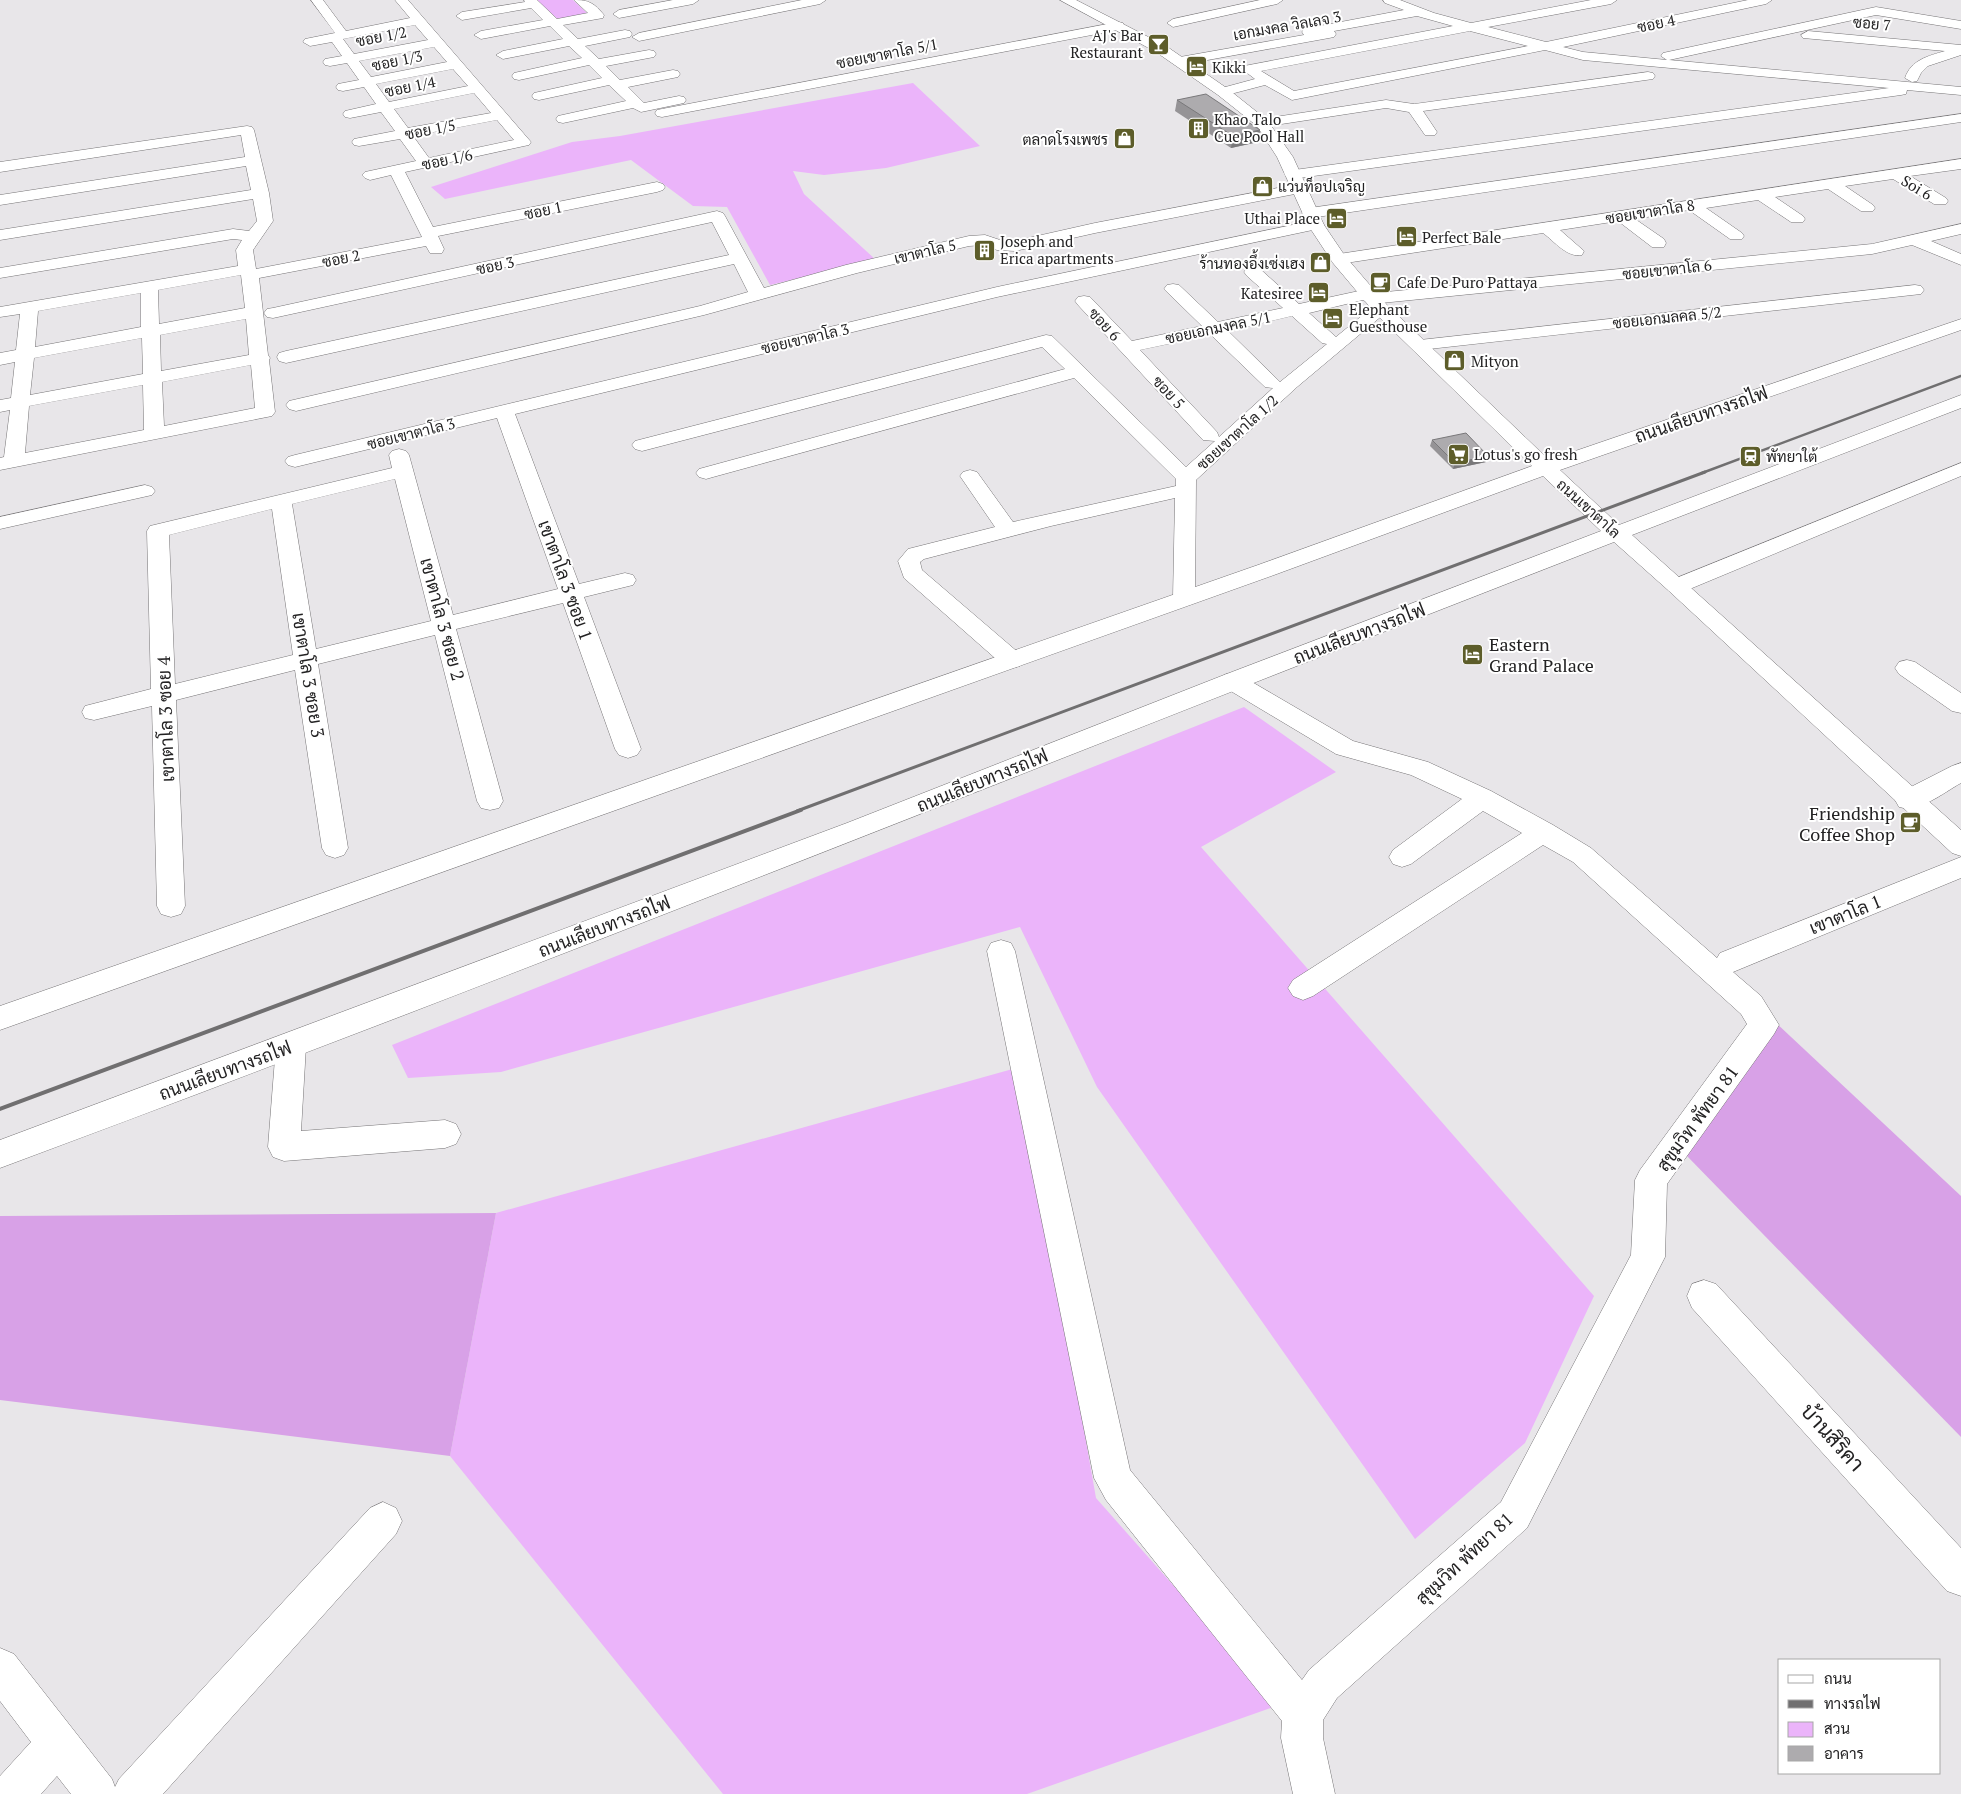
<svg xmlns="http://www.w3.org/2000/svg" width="1961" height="1794" viewBox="0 0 1961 1794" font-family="'PT Serif',Sarabun,serif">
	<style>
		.green { fill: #ebb4fa }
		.forest { fill: #d8a1e7 }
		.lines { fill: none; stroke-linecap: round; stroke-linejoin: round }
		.minor-casing { stroke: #767476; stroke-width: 1 }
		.tertiary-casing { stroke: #767476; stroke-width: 1 }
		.minor { fill: #fff; fill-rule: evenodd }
		.tertiary { fill: #fff; fill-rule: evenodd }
		.rail-far2 { stroke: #706f70; stroke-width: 2.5 }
		.rail-far1 { stroke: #706f70; stroke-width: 3 }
		.rail { stroke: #706f70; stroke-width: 4 }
		.wall { fill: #959396 }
		.shaded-wall { fill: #79787a }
		.building { fill: #adabae; stroke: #79787a }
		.labels { text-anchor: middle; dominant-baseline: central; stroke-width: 4; stroke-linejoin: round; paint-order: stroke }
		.far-street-label { font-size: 15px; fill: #232223; stroke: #fff }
		.far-poi-label { font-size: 15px; fill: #232223; stroke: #fff; text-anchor: start }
		.street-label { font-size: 18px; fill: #232223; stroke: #fff }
		.poi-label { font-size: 18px; fill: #232223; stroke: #fff; text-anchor: start }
		.near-street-label { font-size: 21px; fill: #232223; stroke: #fff }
	</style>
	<rect width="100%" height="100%" fill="#e8e6e9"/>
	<g class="green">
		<polygon points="537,0 573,0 588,14 557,19"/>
		<polygon points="913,83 980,146 886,168 824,175 793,171 804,194 876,260 770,285 727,207 693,206 631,160 445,199 431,187 572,142 620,136"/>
		<polygon points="1244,707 1336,772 1201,847 1594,1296 1525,1443 1415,1539 1097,1087 1020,927 501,1072 408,1078 392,1045"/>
		<polygon points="1020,1067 1096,1498 1279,1705 1027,1794 723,1794 450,1456 496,1213"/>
	</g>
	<g class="forest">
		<polygon points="1776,1023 1961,1196 1961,1437 1687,1156"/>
		<polygon points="496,1213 450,1456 0,1400 0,1216"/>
	</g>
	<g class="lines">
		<defs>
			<g id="minor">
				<path d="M311 0H323L346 31 410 18 395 0H408L531 142 529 145 524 146 405 172 433 227 657 182 663 184 665 187 663 190 657 192 438 236 444 249 442 253H430L426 246 259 278 268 355 270 358 269 360 275 412 272 416 0 470V458L4 457 10 410 0 412V400L11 398 15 362 0 365V353L16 350 20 314 0 317V307L238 266 236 250 242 240 233 239 0 278V268L233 229 249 231 257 221 253 199 0 240V230L251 190 246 166 0 205V195L245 157 241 135 0 172V162L247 126 252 127 254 130 269 193 273 221 253 250 256 269 422 237 391 175 370 180 365 178 362 175 365 172 416 161 400 139 359 146 354 145 352 142 354 139 395 131 381 112 350 118 345 117 343 114 345 111 376 104 364 87 343 91 338 90 336 87 338 84 359 80 347 63 330 66 325 65 323 62 325 59 342 56 332 42 310 46 303 42 305 39 335 33ZM415 25 428 40 354 54 343 39ZM434 47 447 62 371 77 359 61ZM453 69 468 86 389 102 376 84ZM474 93 491 113 408 128 394 109ZM497 120 514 140 429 158 413 136ZM241 275 245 308 159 324 158 290ZM141 293V327L35 347 38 311ZM246 319 249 355 161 371 160 335ZM142 338 143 374 30 395 34 358ZM251 365 255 408 164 426 162 382ZM143 385 144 430 25 453 29 406Z"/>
				<path d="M524 0H537L557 19 588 13 574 0C589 0 594 3 604 15L603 18 563 25 578 39 625 30 630 31 632 34 630 37 585 46 599 59 649 50 654 51 656 54 654 57 606 66 620 80 673 70 678 71 680 74 678 77 628 87 644 103 679 96 684 97 686 100 684 103 641 112 633 108 563 123 558 122 556 119 558 116 626 101 609 85 539 100 534 99 532 96 534 93 602 78 589 65 519 80 514 79 512 76 514 73 582 58 569 46 503 59 496 55 503 51 563 39 550 26 481 39 474 35 481 31 543 20 531 8 462 20 456 16 462 12 525 2Z"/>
				<polygon points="673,0 699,0 693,4 619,18 613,14 619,10"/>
				<polygon points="802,0 826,0 820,4 639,41 632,37 639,33"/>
				<polygon points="1260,0 1283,0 1277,4 1173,27 1167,23 1173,19"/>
				<path d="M1383 0H1400L1434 13 1471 23 1591 0H1617L1611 4 1488 27 1546 42 1748 0H1772L1766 4 1563 47 1583 52 1667 60 1661 56 1663 53 1876 7 1961 21V29L1876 15 1669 60 1961 87V95L1907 90 1906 94 1901 95 1292 179 1287 177 1284 174 1287 171 1889 88 1583 60 1545 50 1292 100 1265 85 1223 96 1216 92 1218 89 1255 79 1242 69 1244 66 1453 26 1417 16 1334 31 1336 34 1334 37 1329 38 1180 65 1173 61 1180 57 1304 35 1302 32 1304 29 1309 28 1404 10 1385 3ZM1470 31 1528 46 1294 91 1261 71Z"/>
				<polygon points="1118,22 1123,23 1124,26 1123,29 662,117 657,116 655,113 657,110 662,109"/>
				<path d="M1808 31 1961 45V55L1928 66 1921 73 1917 81 1912 82 1905 78C1911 60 1928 56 1945 51L1803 38 1801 35Z"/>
				<polygon points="1648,72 1653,73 1655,76 1653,79 1423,111 1437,132 1435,135 1425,135 1409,112 1386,108 1262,127 1257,126 1255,123 1257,120 1262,119 1386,100 1414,104"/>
				<polygon points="1961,114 1961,122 1310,218 1304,216 1302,213 1304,210 1310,208"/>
				<path d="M1961 159V169L1910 176 1946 198 1948 201 1946 204H1934L1893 179 1845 186 1873 205 1875 208 1873 211H1861L1828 189 1775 197 1803 216 1805 219 1803 222H1791L1758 200 1706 208 1742 233 1744 236 1742 239H1730L1689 210 1635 219 1664 239 1666 243 1664 247H1652L1618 221 1560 230 1584 251 1582 255C1567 258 1554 241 1543 233L1339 264 1333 263 1331 259 1333 255 1339 254Z"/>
				<polygon points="1299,184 1305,186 1307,189 1305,192 1095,233 1015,251 997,250 983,245 969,246 857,273 704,315 296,411 289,409 286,405 289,401 700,306 748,292 734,264 286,363 279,361 277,357 279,353 286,351 729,255 712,222 273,318 267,317 264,313 267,309 273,308 717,211 723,213 725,216 764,288 846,265 969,236 985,235 1000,240 1015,241 1095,223"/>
				<path d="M1316 220 1322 222 1324 225 1322 228 997 297 515 414 579 584 625 573 633 575 636 580 633 585 584 597 641 749 637 755 628 758 619 755 615 749 563 603 456 629 503 801 499 808 490 810 481 808 477 801 435 635 318 664 348 848 344 855 335 858 326 855 322 848 295 670 176 700 185 906 181 914 171 917 161 914 157 906 152 706 94 720 85 718 82 712 85 706 151 689 147 531 150 526 392 468 389 455 392 451 399 449 406 451 409 455 453 615 558 589 497 418 295 467 288 465 285 461 288 457 295 455 997 287ZM395 479 431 621 316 649 292 504ZM272 509 293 655 175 684 169 535Z"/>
				<path d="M1961 224V234L1931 241 1961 254V265L1912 245 1872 254 1371 304 1363 300 1309 313 1336 337 1375 305 1381 304 1387 305 1390 309 1297 387 1196 480 1195 599 1192 604 1184 606 1176 604 1173 599 1175 498 1051 526 924 559 920 562 922 570 1020 654 1024 660 1020 666 1012 668 1004 666 904 578 898 561 908 549 995 527 960 476 963 472 970 470 977 472 1013 522 1176 486V479L1074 378 713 477 706 479 699 477 696 473 699 469 1065 369 1042 347 642 451 635 449 632 445 635 441 1046 335 1052 336 1186 467 1215 441 1203 440 1078 305 1075 301 1078 297 1084 296 1090 297 1132 341 1202 326 1164 289 1167 285 1173 284 1179 285 1218 322 1283 308 1247 276 1244 272 1247 268H1259L1299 304 1368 289 1374 290 1376 293 1872 244ZM1292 316 1322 343 1327 344 1280 382 1228 331ZM1211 335 1265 387 1273 388 1219 437 1217 432 1140 350Z"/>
				<polygon points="1915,285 1921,286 1924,290 1921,294 1420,350 1414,349 1411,345 1414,341 1420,340"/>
				<polygon points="1961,463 1961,476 1685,591 1677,593 1669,591 1666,586 1669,581"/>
				<polygon points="145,485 152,487 155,491 152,495 0,529 0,517"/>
				<polygon points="1907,660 1915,662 1961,693 1961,713 1952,711 1899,674 1895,668 1899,662"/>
				<polygon points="1232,673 1240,675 1353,741 1428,762 1491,791 1553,825 1591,848 1717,958 1720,953 1961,857 1961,878 1733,972 1761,996 1779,1025 1774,1034 1667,1184 1665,1257 1527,1528 1337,1698 1323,1720 1323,1738 1335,1794 1293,1794 1281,1738 1282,1721 1106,1500 1094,1478 987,951 991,943 1001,940 1011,943 1015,951 1130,1470 1302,1680 1309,1670 1501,1502 1631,1255 1635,1180 1640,1170 1747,1024 1741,1014 1573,862 1543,845 1313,996 1303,1000 1293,996 1288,988 1293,980 1522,833 1483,811 1411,864 1402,867 1393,864 1389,857 1393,850 1462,799 1411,775 1336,754 1224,687 1220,681 1224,675"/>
				<path d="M1961 763V783C1943 793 1919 813 1899 807L1895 800 1899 793 1952 766Z"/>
				<polygon points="291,1033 302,1037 306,1046 301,1131 445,1120 456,1124 461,1134 456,1144 445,1148 284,1161 273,1157 268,1147 276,1046 280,1037"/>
				<polygon points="1704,1280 1716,1284 1961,1548 1961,1596 1947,1591 1692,1308 1687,1296 1692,1284"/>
				<polygon points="383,1502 396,1508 402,1521 396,1534 163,1794 71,1794 57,1776 41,1794 0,1794 0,1776 31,1742 0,1701 0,1648 14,1654 112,1779 115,1787 119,1779 370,1508"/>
			</g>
			<path id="tertiary" d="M1060 0H1076L1166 46 1228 89 1267 120 1293 157 1324 225 1345 256 1387 305 1549 460 1961 319V330L1560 470 1619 525 1961 395V408L1632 535 1961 830V856L1952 853 1669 591 1614 542C1076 751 541 967 0 1168V1140L847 823 1224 675 1601 531 1543 476 1274 575 0 1030V1006L1258 565 1532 466 1375 313 1333 263 1308 225 1277 157 1257 126 1218 95 1156 52Z"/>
		</defs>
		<use href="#minor" class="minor-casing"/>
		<use href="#tertiary" class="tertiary-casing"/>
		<use href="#minor" class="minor"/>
		<use href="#tertiary" class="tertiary"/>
		<polyline class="rail-far2" points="1702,473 1961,376"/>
		<polyline class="rail-far1" points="797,811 1705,472"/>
		<polyline class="rail" points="0,1109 801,810"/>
	</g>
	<g class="wall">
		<polygon points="1177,100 1260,130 1258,142 1231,148 1175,111"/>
		<polygon points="1432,440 1488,456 1486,462 1453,469 1430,446"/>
	</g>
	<g class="shaded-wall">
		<polygon points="1260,130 1258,142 1231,148 1233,136"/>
		<polygon points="1488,456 1486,462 1453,469 1455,463"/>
	</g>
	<g class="building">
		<polygon points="1206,94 1260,130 1233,136 1177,100"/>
		<polygon points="1466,433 1488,456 1455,463 1432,440"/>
	</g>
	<defs>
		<symbol id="bar-square" viewBox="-11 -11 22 22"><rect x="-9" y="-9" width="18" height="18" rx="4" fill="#5d5d2a" stroke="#fff"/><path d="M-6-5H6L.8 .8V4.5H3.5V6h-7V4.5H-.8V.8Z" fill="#fff"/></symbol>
		<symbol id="hotel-square" viewBox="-11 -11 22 22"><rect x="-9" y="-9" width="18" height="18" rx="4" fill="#5d5d2a" stroke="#fff"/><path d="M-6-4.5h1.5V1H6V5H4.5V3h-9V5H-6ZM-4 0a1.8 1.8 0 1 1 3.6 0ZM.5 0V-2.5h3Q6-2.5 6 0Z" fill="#fff"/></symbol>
		<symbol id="building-square" viewBox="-11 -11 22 22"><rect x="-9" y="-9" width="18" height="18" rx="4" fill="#5d5d2a" stroke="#fff"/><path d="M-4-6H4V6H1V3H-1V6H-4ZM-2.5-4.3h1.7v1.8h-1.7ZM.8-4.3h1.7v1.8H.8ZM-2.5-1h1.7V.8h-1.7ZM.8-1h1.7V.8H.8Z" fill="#fff"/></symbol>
		<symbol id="shop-square" viewBox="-11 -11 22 22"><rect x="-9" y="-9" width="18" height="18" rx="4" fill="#5d5d2a" stroke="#fff"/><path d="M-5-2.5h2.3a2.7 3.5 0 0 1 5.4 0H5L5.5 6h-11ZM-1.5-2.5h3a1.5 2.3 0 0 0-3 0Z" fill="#fff"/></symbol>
		<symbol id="cafe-square" viewBox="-11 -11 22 22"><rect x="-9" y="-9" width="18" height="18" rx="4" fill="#5d5d2a" stroke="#fff"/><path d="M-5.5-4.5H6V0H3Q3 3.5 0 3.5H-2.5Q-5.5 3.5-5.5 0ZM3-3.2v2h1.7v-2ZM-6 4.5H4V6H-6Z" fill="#fff"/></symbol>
		<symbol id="supermarket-square" viewBox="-11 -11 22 22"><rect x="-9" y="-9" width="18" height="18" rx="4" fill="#5d5d2a" stroke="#fff"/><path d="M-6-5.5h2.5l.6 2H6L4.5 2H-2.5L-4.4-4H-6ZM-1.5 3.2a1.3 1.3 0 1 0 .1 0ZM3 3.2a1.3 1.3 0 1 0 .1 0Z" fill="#fff"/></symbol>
		<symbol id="station-square" viewBox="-11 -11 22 22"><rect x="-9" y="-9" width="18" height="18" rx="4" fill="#5d5d2a" stroke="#fff"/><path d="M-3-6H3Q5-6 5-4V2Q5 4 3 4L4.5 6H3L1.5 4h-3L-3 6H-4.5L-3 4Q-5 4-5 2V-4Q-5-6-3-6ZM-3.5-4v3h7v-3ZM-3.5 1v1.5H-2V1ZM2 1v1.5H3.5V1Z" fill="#fff"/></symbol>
	</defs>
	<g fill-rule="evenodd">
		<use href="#bar-square" x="1146" y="32" width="25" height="25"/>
		<use href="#hotel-square" x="1184" y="54" width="25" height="25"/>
		<use href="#building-square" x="1186" y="116" width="25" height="25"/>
		<use href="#shop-square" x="1112" y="126" width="25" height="25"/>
		<use href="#shop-square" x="1250" y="174" width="25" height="25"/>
		<use href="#hotel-square" x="1324" y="206" width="25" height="25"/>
		<use href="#hotel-square" x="1394" y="224" width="25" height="25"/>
		<use href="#building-square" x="972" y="238" width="25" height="25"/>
		<use href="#shop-square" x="1308" y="250" width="25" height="25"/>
		<use href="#cafe-square" x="1368" y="270" width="25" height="25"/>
		<use href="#hotel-square" x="1306" y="280" width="25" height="25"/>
		<use href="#hotel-square" x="1320" y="306" width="25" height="25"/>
		<use href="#shop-square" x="1442" y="348" width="25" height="25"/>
		<use href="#supermarket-square" x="1446" y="442" width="25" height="25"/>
		<use href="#station-square" x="1738" y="444" width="25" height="25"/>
		<use href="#hotel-square" x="1460" y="642" width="25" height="25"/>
		<use href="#cafe-square" x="1898" y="810" width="25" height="25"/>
	</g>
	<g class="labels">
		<g class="far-street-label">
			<text transform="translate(1656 23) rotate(-12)">ซอย 4</text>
			<text transform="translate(1872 23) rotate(5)">ซอย 7</text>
			<text transform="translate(1287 25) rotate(-10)">เอกมงคล วิลเลจ 3</text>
			<text transform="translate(381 36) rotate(-11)">ซอย 1/2</text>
			<text transform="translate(887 53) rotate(-11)">ซอยเขาตาโล 5/1</text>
			<text transform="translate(397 60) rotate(-12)">ซอย 1/3</text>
			<text transform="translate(410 86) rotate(-12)">ซอย 1/4</text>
			<text transform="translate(430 129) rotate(-11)">ซอย 1/5</text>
			<text transform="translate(447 159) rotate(-12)">ซอย 1/6</text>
			<text transform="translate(1917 187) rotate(31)">Soi 6</text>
			<text transform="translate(543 210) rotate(-12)">ซอย 1</text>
			<text transform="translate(1650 211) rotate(-9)">ซอยเขาตาโล 8</text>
			<text transform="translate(925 251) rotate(-13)">เขาตาโล 5</text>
			<text transform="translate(341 258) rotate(-11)">ซอย 2</text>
			<text transform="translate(495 265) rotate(-12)">ซอย 3</text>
			<text transform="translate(1667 269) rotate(-6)">ซอยเขาตาโล 6</text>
			<text transform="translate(1667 317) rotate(-6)">ซอยเอกมลคล 5/2</text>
			<text transform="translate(1105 324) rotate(47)">ซอย 6</text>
			<text transform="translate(1218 327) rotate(-12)">ซอยเอกมงคล 5/1</text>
			<text transform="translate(805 338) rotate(-13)">ซอยเขาตาโล 3</text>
			<text transform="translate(1169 392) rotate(47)">ซอย 5</text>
			<text transform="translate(1237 432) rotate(-42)">ซอยเขาตาโล 1/2</text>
			<text transform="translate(411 433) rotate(-14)">ซอยเขาตาโล 3</text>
			<text transform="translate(1589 508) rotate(42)">ถนนเขาตาโล</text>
		</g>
		<g class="far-poi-label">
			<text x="1143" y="35" text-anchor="end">AJ's Bar<tspan x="1143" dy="17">Restaurant</tspan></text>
			<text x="1212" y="67">Kikki</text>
			<text x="1214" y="119">Khao Talo<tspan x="1214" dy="17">Cue Pool Hall</tspan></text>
			<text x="1108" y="139" text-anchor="end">ตลาดโรงเพชร</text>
			<text x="1278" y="186">แว่นท็อปเจริญ</text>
			<text x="1320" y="218" text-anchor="end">Uthai Place</text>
			<text x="1422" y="237">Perfect Bale</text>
			<text x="1000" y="241">Joseph and<tspan x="1000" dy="17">Erica apartments</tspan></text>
			<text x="1305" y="263" text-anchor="end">ร้านทองอึ้งเซ่งเฮง</text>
			<text x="1397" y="282">Cafe De Puro Pattaya</text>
			<text x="1303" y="293" text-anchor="end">Katesiree</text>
			<text x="1349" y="309">Elephant<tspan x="1349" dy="17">Guesthouse</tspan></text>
			<text x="1471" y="361">Mityon</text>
			<text x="1474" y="454">Lotus's go fresh</text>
			<text x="1766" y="456">พัทยาใต้</text>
		</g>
		<g class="street-label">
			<text transform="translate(1701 414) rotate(-19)">ถนนเลียบทางรถไฟ</text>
			<text transform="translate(566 580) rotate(70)">เขาตาโล 3 ซอย 1</text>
			<text transform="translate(443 619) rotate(75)">เขาตาโล 3 ซอย 2</text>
			<text transform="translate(1359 633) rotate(-21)">ถนนเลียบทางรถไฟ</text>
			<text transform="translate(309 675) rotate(81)">เขาตาโล 3 ซอย 3</text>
			<text transform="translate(165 719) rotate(-92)">เขาตาโล 3 ซอย 4</text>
			<text transform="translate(982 780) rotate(-22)">ถนนเลียบทางรถไฟ</text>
			<text transform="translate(1845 914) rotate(-22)">เขาตาโล 1</text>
			<text transform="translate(604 926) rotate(-21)">ถนนเลียบทางรถไฟ</text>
			<text transform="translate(225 1070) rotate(-20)">ถนนเลียบทางรถไฟ</text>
			<text transform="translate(1697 1118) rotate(-54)">สุขุมวิท พัทยา 81</text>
			<text transform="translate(1464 1558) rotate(-43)">สุขุมวิท พัทยา 81</text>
		</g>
		<g class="poi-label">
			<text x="1489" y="644">Eastern<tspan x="1489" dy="21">Grand Palace</tspan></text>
			<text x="1895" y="813" text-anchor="end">Friendship<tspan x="1895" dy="21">Coffee Shop</tspan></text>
		</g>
		<g class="near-street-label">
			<text transform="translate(1833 1437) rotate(48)">บ้านสิริคา</text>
		</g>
	</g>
	<rect x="1778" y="1659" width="162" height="115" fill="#ffffff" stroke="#a7a7a7"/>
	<rect x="1788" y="1675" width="25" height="8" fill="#ffffff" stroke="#a7a7a7"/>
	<text x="1824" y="1684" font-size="15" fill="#232223">ถนน</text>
	<rect x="1788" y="1700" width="25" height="8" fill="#706f70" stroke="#a7a7a7"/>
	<text x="1824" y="1709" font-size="15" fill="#232223">ทางรถไฟ</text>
	<rect x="1788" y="1722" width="25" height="15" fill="#ebb4fa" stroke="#a7a7a7"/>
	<text x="1824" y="1734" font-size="15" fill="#232223">สวน</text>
	<rect x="1788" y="1746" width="25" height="15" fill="#adabae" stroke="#a7a7a7"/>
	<text x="1824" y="1759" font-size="15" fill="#232223">อาคาร</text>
</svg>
